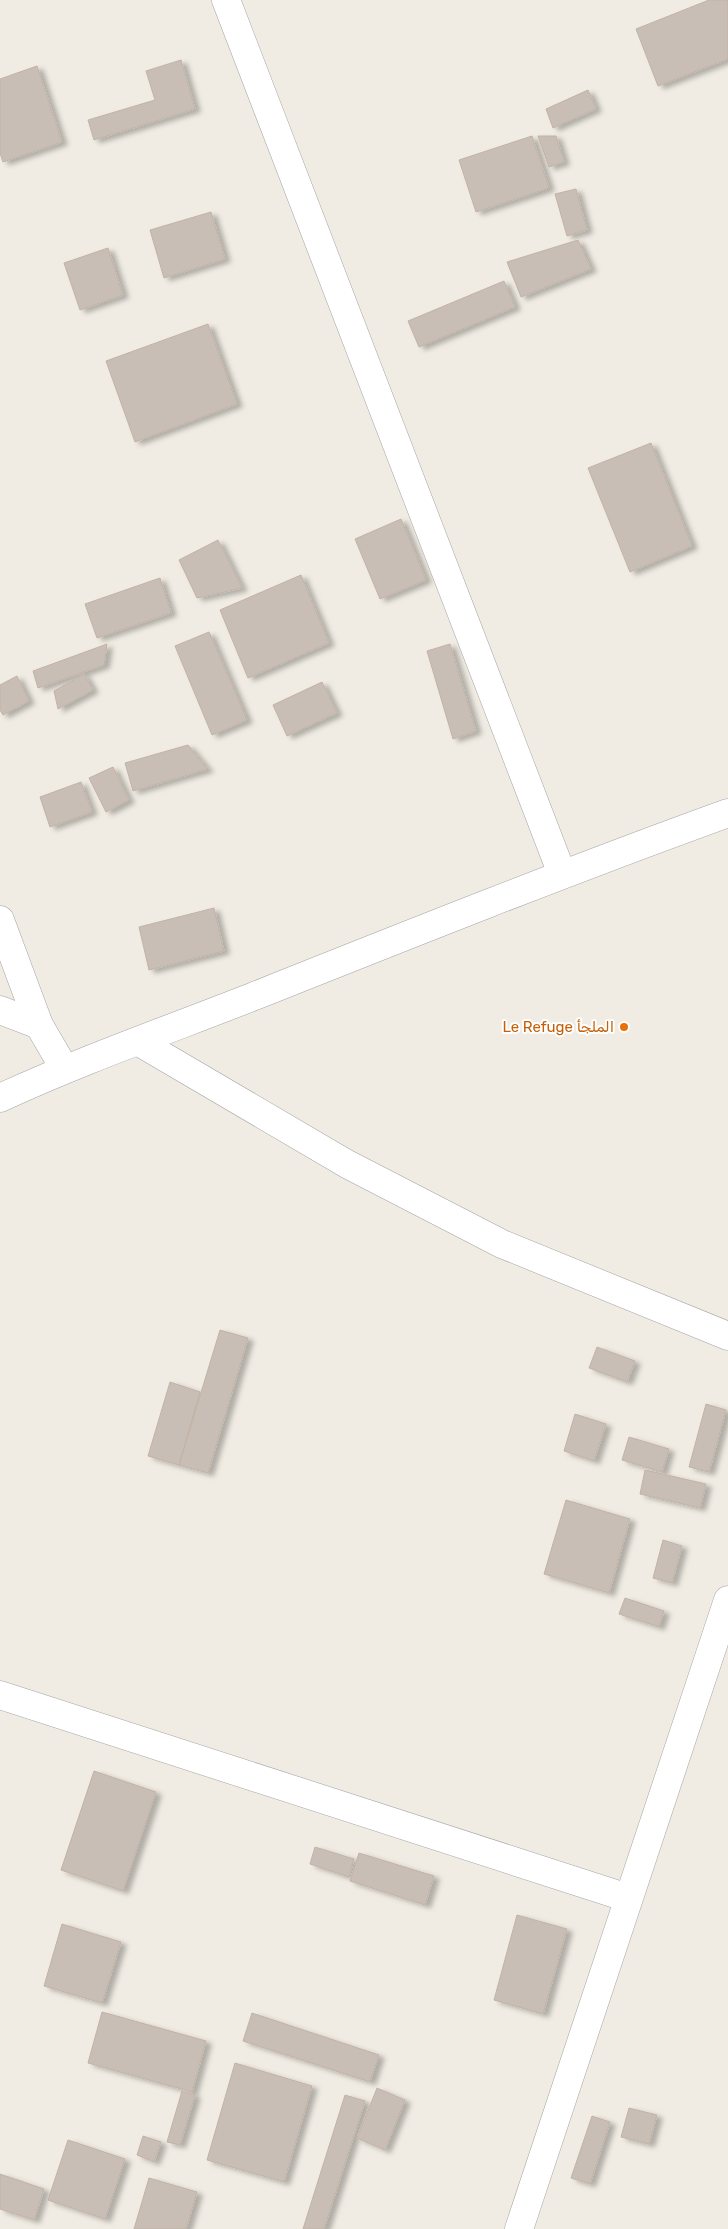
<svg xmlns="http://www.w3.org/2000/svg" width="728" height="2229" viewBox="0 0 728 2229" font-family="Rubik,Cairo,sans-serif">
	<style>
		.building { fill: #c8beb6; stroke: #c3b2a4; filter: url(#shadow) }
		.lines { fill: none; stroke-linecap: round; stroke-linejoin: round }
		.minor-casing { stroke: #a5a5a5; stroke-width: 29 }
		.minor { stroke: #fff; stroke-width: 28 }
		.food-dot { fill: #e8710a; stroke: #fff; stroke-width: 2 }
		.labels { text-anchor: middle; dominant-baseline: central; stroke-width: 4; stroke-linejoin: round; paint-order: stroke }
		.food-label { font-size: 15px; fill: #c56008; stroke: #fff; text-anchor: end }
	</style>
	<defs>
		<filter id="shadow"><feDropShadow dx="5.5" dy="3" stdDeviation="2.5" flood-color="#0004"/></filter>
	</defs>
	<rect width="100%" height="100%" fill="#f0ece3"/>
	<g class="building">
		<polygon points="709,0 728,0 728,59 658,86 636,29"/>
		<polygon points="181,60 195,109 94,140 88,120 155,100 146,71"/>
		<polygon points="37,66 62,142 3,162 0,153 0,79"/>
		<polygon points="588,90 596,109 553,128 546,109"/>
		<polygon points="532,136 549,188 476,212 459,160"/>
		<polygon points="538,136 556,136 564,162 549,167"/>
		<polygon points="576,189 587,230 567,236 555,194"/>
		<polygon points="211,212 225,259 164,278 150,230"/>
		<polygon points="578,240 591,269 521,297 507,262"/>
		<polygon points="108,248 123,295 80,310 64,263"/>
		<polygon points="504,281 515,307 419,347 408,321"/>
		<polygon points="208,324 237,404 135,442 106,361"/>
		<polygon points="651,443 692,546 630,572 588,468"/>
		<polygon points="401,519 426,580 380,599 355,539"/>
		<polygon points="218,540 242,588 197,598 179,560"/>
		<polygon points="301,575 329,643 248,678 220,610"/>
		<polygon points="160,578 171,613 97,638 85,604"/>
		<polygon points="209,632 247,720 212,735 175,646"/>
		<polygon points="107,644 104,665 38,688 33,671"/>
		<polygon points="450,644 476,731 453,739 427,651"/>
		<polygon points="84,674 93,690 58,709 54,691"/>
		<polygon points="17,676 29,701 3,715 0,710 0,685"/>
		<polygon points="322,682 337,713 287,736 273,705"/>
		<polygon points="188,745 208,769 133,791 125,763"/>
		<polygon points="113,767 129,800 106,812 89,778"/>
		<polygon points="81,782 92,812 50,827 40,797"/>
		<polygon points="214,908 224,951 149,970 139,927"/>
		<polygon points="220,1330 248,1338 208,1473 179,1465"/>
		<polygon points="597,1347 635,1361 627,1382 589,1368"/>
		<polygon points="170,1382 200,1392 179,1465 148,1456"/>
		<polygon points="706,1404 726,1410 709,1472 689,1467"/>
		<polygon points="575,1414 606,1424 594,1461 564,1451"/>
		<polygon points="629,1437 669,1449 662,1472 622,1460"/>
		<polygon points="645,1470 706,1484 700,1508 640,1494"/>
		<polygon points="566,1500 630,1519 609,1593 544,1574"/>
		<polygon points="663,1540 682,1546 672,1583 653,1578"/>
		<polygon points="625,1598 664,1611 659,1627 619,1614"/>
		<polygon points="94,1771 156,1792 123,1891 61,1870"/>
		<polygon points="315,1847 354,1859 349,1877 310,1864"/>
		<polygon points="359,1853 434,1876 425,1905 350,1881"/>
		<polygon points="517,1915 567,1929 543,2014 494,2000"/>
		<polygon points="62,1924 121,1942 102,2003 44,1986"/>
		<polygon points="102,2012 206,2041 192,2092 88,2063"/>
		<polygon points="252,2013 379,2055 370,2082 243,2041"/>
		<polygon points="235,2063 312,2086 284,2182 207,2160"/>
		<polygon points="377,2088 405,2100 385,2150 357,2138"/>
		<polygon points="182,2091 195,2095 180,2145 167,2142"/>
		<polygon points="345,2095 365,2101 324,2229 303,2229"/>
		<polygon points="629,2108 657,2115 649,2144 621,2137"/>
		<polygon points="592,2116 610,2122 590,2184 571,2178"/>
		<polygon points="143,2136 161,2142 154,2162 137,2155"/>
		<polygon points="68,2140 125,2159 105,2219 48,2200"/>
		<polygon points="0,2174 44,2189 34,2220 0,2209"/>
		<polygon points="149,2178 197,2192 186,2229 134,2229"/>
	</g>
	<g class="lines">
		<defs>
			<g id="minor">
				<polyline points="226,0 562,874"/>
				<polyline points="0,920 39,1025 64,1068"/>
				<polyline points="0,1010 39,1025"/>
				<polyline points="139,1042 347,1164 502,1244 728,1336"/>
				<path d="M0 1098C82 1060 168 1030 252 997 410 934 568 871 728 813"/>
				<polyline points="0,1695 628,1898"/>
				<polyline points="519,2229 728,1600"/>
			</g>
		</defs>
		<use href="#minor" class="minor-casing"/>
		<use href="#minor" class="minor"/>
	</g>
	<circle class="food-dot" cx="624" cy="1027" r="5"/>
	<g class="labels">
		<g class="food-label">
			<text x="614" y="1027">Le Refuge الملجأ</text>
		</g>
	</g>
</svg>
